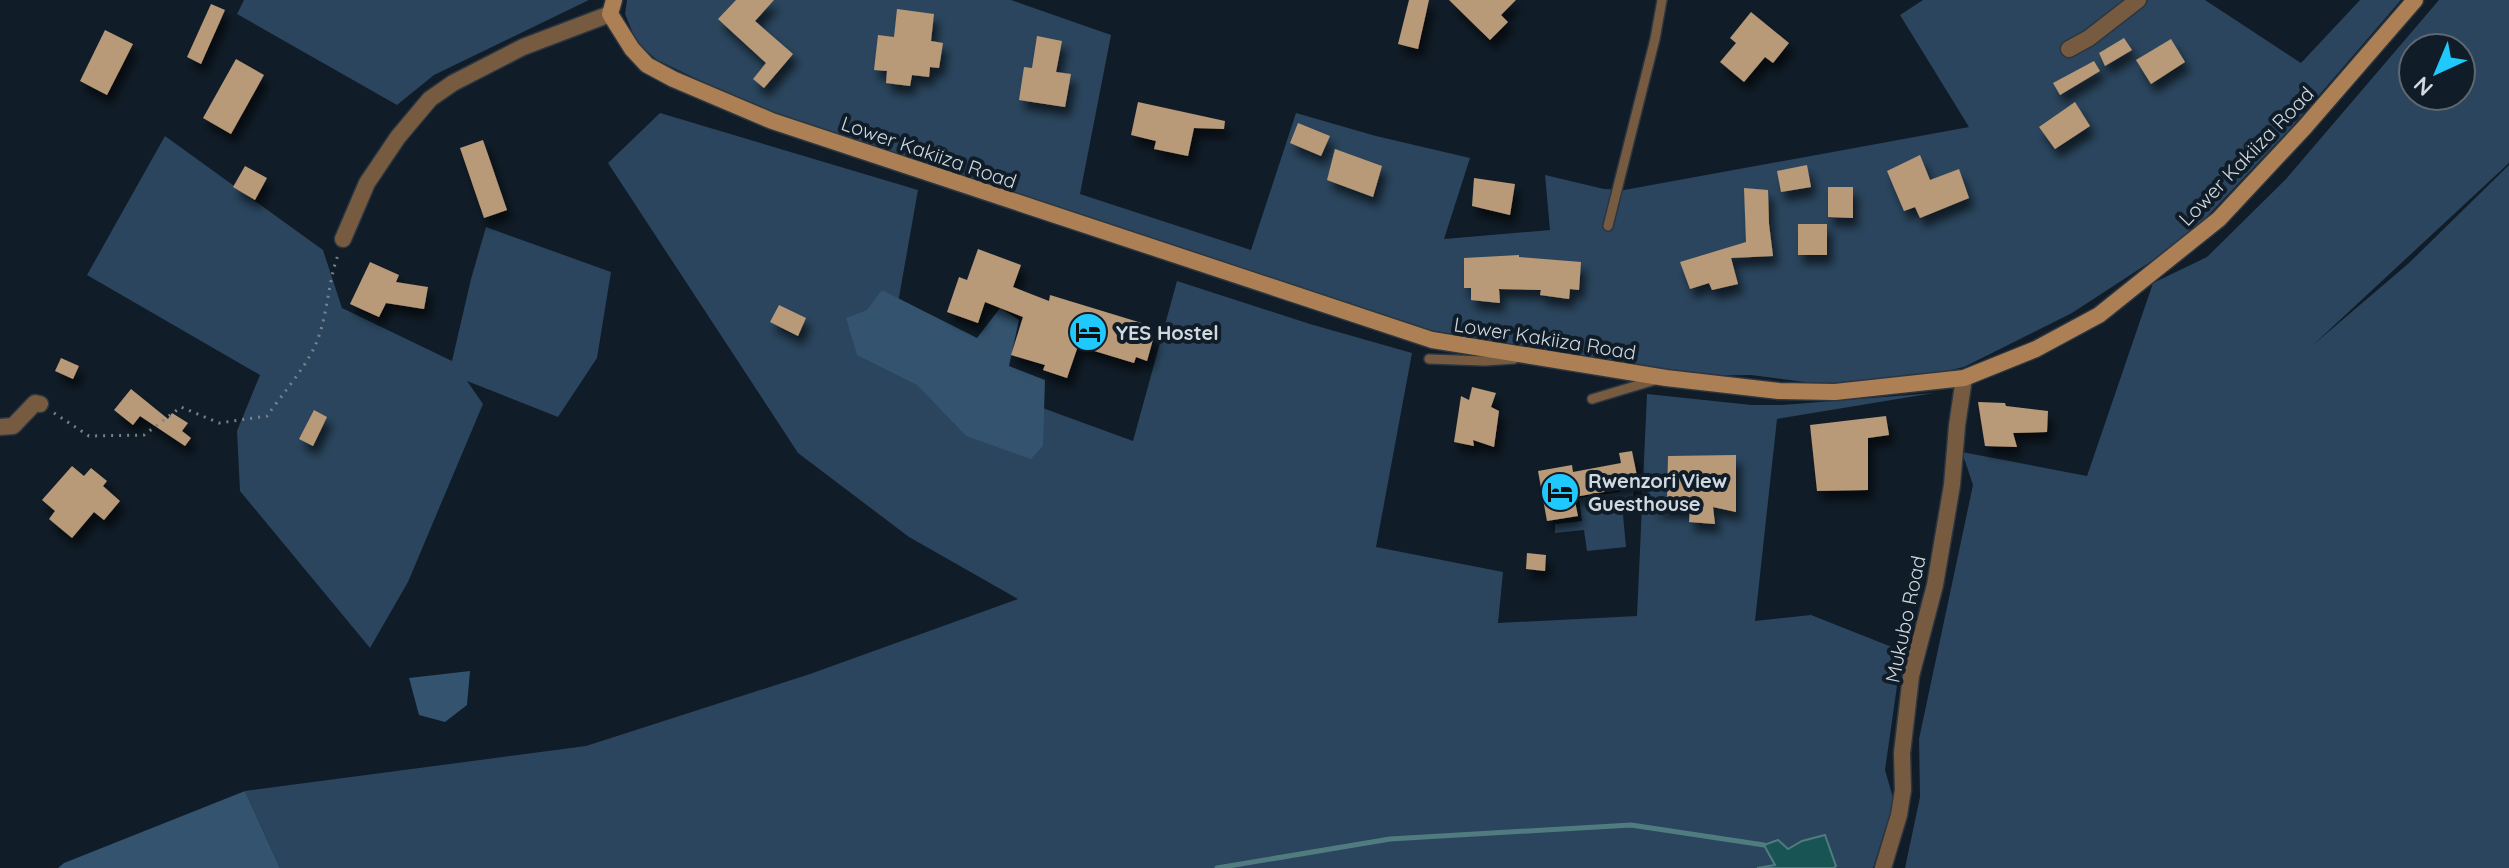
<svg xmlns="http://www.w3.org/2000/svg" width="2509" height="868" viewBox="0 0 2509 868" font-family="Quicksand,sans-serif">
	<style>
		.green { fill: #2a455d; fill-rule: evenodd }
		.forest { fill: #33536e }
		.water { fill: #195455; stroke: #507c7f; stroke-width: 2 }
		.lines { fill: none; stroke-linecap: round; stroke-linejoin: round }
		.stream { stroke: #507c7f; stroke-width: 5 }
		.building { fill: #b89a78; filter: url(#shadow) }
		.lane-casing { stroke: #2b3641; stroke-width: 12 }
		.street-casing { stroke: #2b3641; stroke-width: 19 }
		.secondary-casing { stroke: #2b3641; stroke-width: 19 }
		.path { stroke: #78828b; stroke-width: 3; stroke-dasharray: 2 6; stroke-linecap: butt }
		.lane { stroke: #775b40; stroke-width: 9 }
		.street { stroke: #775b40; stroke-width: 16 }
		.secondary { stroke: #ac7f54; stroke-width: 16 }
		.labels { text-anchor: middle; dominant-baseline: central; stroke-width: 8; stroke-linejoin: round; paint-order: stroke }
		.street-label { font-size: 20px; fill: #d1d9e0; stroke: #101c27 }
		.poi-label { font-size: 20px; font-weight: bold; fill: #d1d9e0; stroke: #101c27; text-anchor: start }
	</style>
	<defs>
		<filter id="shadow"><feDropShadow dx="5" dy="9" stdDeviation="4" flood-color="#0009"/></filter>
	</defs>
	<rect width="100%" height="100%" fill="#101c27"/>
	<g class="green">
		<polygon points="244,0 589,0 434,75 397,105 237,14"/>
		<polygon points="627,0 1011,0 1111,35 1080,194 1251,250 1296,113 1376,136 1470,158 1444,239 1550,230 1545,175 1604,189 1624,190 1969,127 1900,15 1923,0 2205,0 2301,63 2360,0 2401,0 2290,129 2200,224 2164,253 2072,313 1964,367 1918,378 1827,385 1751,375 1685,376 1413,327 777,117 657,60 637,43 625,14"/>
		<path d="M2439 0H2509V163L2313 345 2409 263 2509 165V868H1905L1920 797 1919 739 1973 485 1962 452 2087 476 2153 283 2207 257 2286 179ZM2413 48H2461V96H2413Z"/>
		<polygon points="660,113 918,190 890,348 980,385 1133,441 1177,281 1310,324 1412,353 1376,547 1503,572 1498,623 1637,616 1647,394 1752,405 1782,405 1934,393 1777,419 1755,621 1811,615 1902,651 1885,770 1894,801 1873,868 280,868 245,791 586,746 810,674 1018,599 909,537 798,453 608,163"/>
		<polygon points="165,136 323,250 342,308 452,361 471,279 486,227 611,272 597,358 558,417 467,381 483,404 408,582 370,648 240,491 237,431 260,375 87,275"/>
		<polygon points="1634,490 1632,503 1623,515 1626,547 1587,551 1584,530 1555,533 1555,524 1582,521 1579,498"/>
	</g>
	<g class="forest">
		<polygon points="882,290 977,338 1000,308 1019,320 1009,366 1045,380 1043,446 1031,459 966,436 917,385 857,355 846,318 867,310"/>
		<polygon points="470,671 467,705 445,722 419,715 409,678"/>
		<polygon points="245,791 280,868 58,868 64,863"/>
	</g>
	<polygon class="water" points="1825,835 1836,866 1834,868 1757,868 1775,865 1764,845 1778,840 1788,849 1802,841"/>
	<g class="lines">
		<polyline class="stream" points="1217,868 1390,839 1631,825 1764,845"/>
	</g>
	<g class="building">
		<polygon points="736,0 774,0 755,21 793,54 764,88 753,79 766,63 718,19"/>
		<polygon points="1409,0 1429,0 1418,49 1398,44"/>
		<polygon points="1449,0 1516,0 1501,15 1508,22 1490,40"/>
		<polygon points="211,4 225,10 201,64 187,57"/>
		<polygon points="897,9 934,14 931,41 943,43 939,68 930,67 929,77 912,75 910,86 886,83 887,71 874,70 878,35 894,37"/>
		<polygon points="1751,12 1789,43 1773,63 1765,57 1744,82 1720,62 1736,43 1730,38"/>
		<polygon points="105,30 133,44 107,95 80,81"/>
		<polygon points="1037,36 1062,41 1056,72 1071,74 1065,107 1019,100 1024,67 1032,68"/>
		<polygon points="2124,38 2132,50 2105,66 2099,53"/>
		<polygon points="2171,39 2185,62 2151,84 2136,60"/>
		<polygon points="236,59 264,75 231,134 203,118"/>
		<polygon points="2094,61 2100,71 2060,95 2053,83"/>
		<polygon points="1138,102 1225,121 1224,129 1194,128 1188,156 1154,149 1156,141 1131,135"/>
		<polygon points="2075,102 2090,126 2055,149 2039,127"/>
		<polygon points="1298,123 1330,136 1321,156 1290,143"/>
		<polygon points="483,140 507,210 484,218 460,148"/>
		<polygon points="1335,149 1382,166 1373,197 1327,180"/>
		<polygon points="1920,155 1930,180 1959,169 1969,198 1920,218 1915,207 1904,211 1887,171"/>
		<polygon points="1807,165 1811,187 1781,192 1777,171"/>
		<polygon points="245,166 267,178 255,200 233,187"/>
		<polygon points="1474,178 1515,184 1510,215 1472,206"/>
		<polygon points="1828,187 1853,187 1853,218 1828,217"/>
		<polygon points="1744,188 1768,190 1769,224 1773,256 1731,258 1738,284 1712,290 1709,283 1690,289 1680,262 1746,242"/>
		<rect x="1798" y="224" width="29" height="31"/>
		<polygon points="978,249 1021,265 1013,287 1049,301 1050,295 1145,324 1142,332 1154,336 1147,361 1136,357 1134,363 1078,346 1067,378 1043,370 1045,365 1011,355 1023,317 985,302 978,323 947,312 959,277 967,280"/>
		<polygon points="1519,255 1519,257 1581,262 1579,290 1570,289 1569,299 1540,295 1541,290 1499,289 1500,303 1471,300 1471,288 1464,288 1464,258"/>
		<polygon points="370,262 399,275 396,282 428,287 424,309 386,303 379,317 350,304"/>
		<polygon points="779,305 806,318 798,336 770,322"/>
		<polygon points="61,358 79,366 73,379 55,371"/>
		<polygon points="1472,387 1496,393 1491,407 1499,411 1494,447 1473,440 1474,446 1454,442 1461,396 1469,400"/>
		<polygon points="131,389 168,419 172,413 188,423 182,431 191,438 185,446 140,416 133,425 114,410"/>
		<polygon points="1978,402 2005,403 2006,406 2048,411 2047,432 2013,433 2017,447 1985,446"/>
		<polygon points="314,410 327,417 313,446 299,439"/>
		<polygon points="1886,416 1889,435 1868,438 1868,490 1817,491 1810,425"/>
		<polygon points="1632,451 1639,486 1574,497 1578,516 1547,521 1538,471 1572,465 1573,472 1621,463 1619,453"/>
		<polygon points="1736,455 1736,512 1713,507 1715,524 1689,522 1690,510 1651,509 1667,499 1668,456"/>
		<polygon points="72,466 84,476 91,468 107,481 103,486 120,501 104,520 94,512 72,538 49,519 55,511 42,500"/>
		<polygon points="1527,553 1546,555 1545,571 1526,569"/>
	</g>
	<g class="lines">
		<defs>
			<g id="lane">
				<polyline points="1608,226 1655,39 1662,0"/>
				<polyline points="1429,359 1485,361 1514,359"/>
				<polyline points="1592,399 1655,380"/>
			</g>
			<g id="street">
				<polyline points="2069,49 2089,38 2138,0"/>
				<polyline points="343,239 367,183 398,137 430,99 453,83 523,47 610,14"/>
				<polyline points="0,427 13,426 35,403 40,404"/>
				<polyline points="1883,868 1899,815 1903,790 1902,753 1911,676 1935,585 1952,485 1957,426 1964,378"/>
			</g>
			<polyline id="secondary" points="614,0 610,14 632,49 647,65 673,79 772,121 1432,340 1666,378 1779,391 1835,392 1964,378 2036,349 2099,315 2219,219 2304,128 2415,0"/>
		</defs>
		<use href="#lane" class="lane-casing"/>
		<use href="#street" class="street-casing"/>
		<use href="#secondary" class="secondary-casing"/>
		<path class="path" d="M54 413 89 436 144 435 181 407 219 423 267 416C281 396 304 369 314 348 328 319 327 285 338 255"/>
		<use href="#lane" class="lane"/>
		<use href="#street" class="street"/>
		<use href="#secondary" class="secondary"/>
	</g>
	<defs>
		<symbol id="hotel-disc" viewBox="-11 -11 22 22"><circle r="9.5" fill="#1fc9fd" stroke="#101c27"/><path d="M-6-4.5h1.5V1H6V5H4.5V3h-9V5H-6ZM-4 0a1.8 1.8 0 1 1 3.6 0ZM.5 0V-2.5h3Q6-2.5 6 0Z" fill="#111"/></symbol>
	</defs>
	<g fill-rule="evenodd">
		<use href="#hotel-disc" x="1066" y="310" width="44" height="44"/>
		<use href="#hotel-disc" x="1538" y="470" width="44" height="44"/>
	</g>
	<g class="labels">
		<g class="street-label">
			<text transform="translate(929 152) rotate(19)">Lower Kakiiza Road</text>
			<text transform="translate(2246 156) rotate(-46)">Lower Kakiiza Road</text>
			<text transform="translate(1545 338) rotate(9)">Lower Kakiiza Road</text>
			<text transform="translate(1905 619) rotate(-78)">Mukubo Road</text>
		</g>
		<g class="poi-label">
			<text x="1116" y="332">YES Hostel</text>
			<text x="1588" y="480">Rwenzori View<tspan x="1588" dy="23">Guesthouse</tspan></text>
		</g>
	</g>
	<g transform="translate(2437 72) rotate(224)"><circle r="38" fill="#101c27" stroke="#5d6871" stroke-width="2"/>
	<path d="M0-6L14 30L0 20L-14 30Z" fill="#1fc9fd"/>
	<text y="-12" font-size="22" font-weight="bold" text-anchor="middle" fill="#d1d9e0">N</text>
	</g>
</svg>
